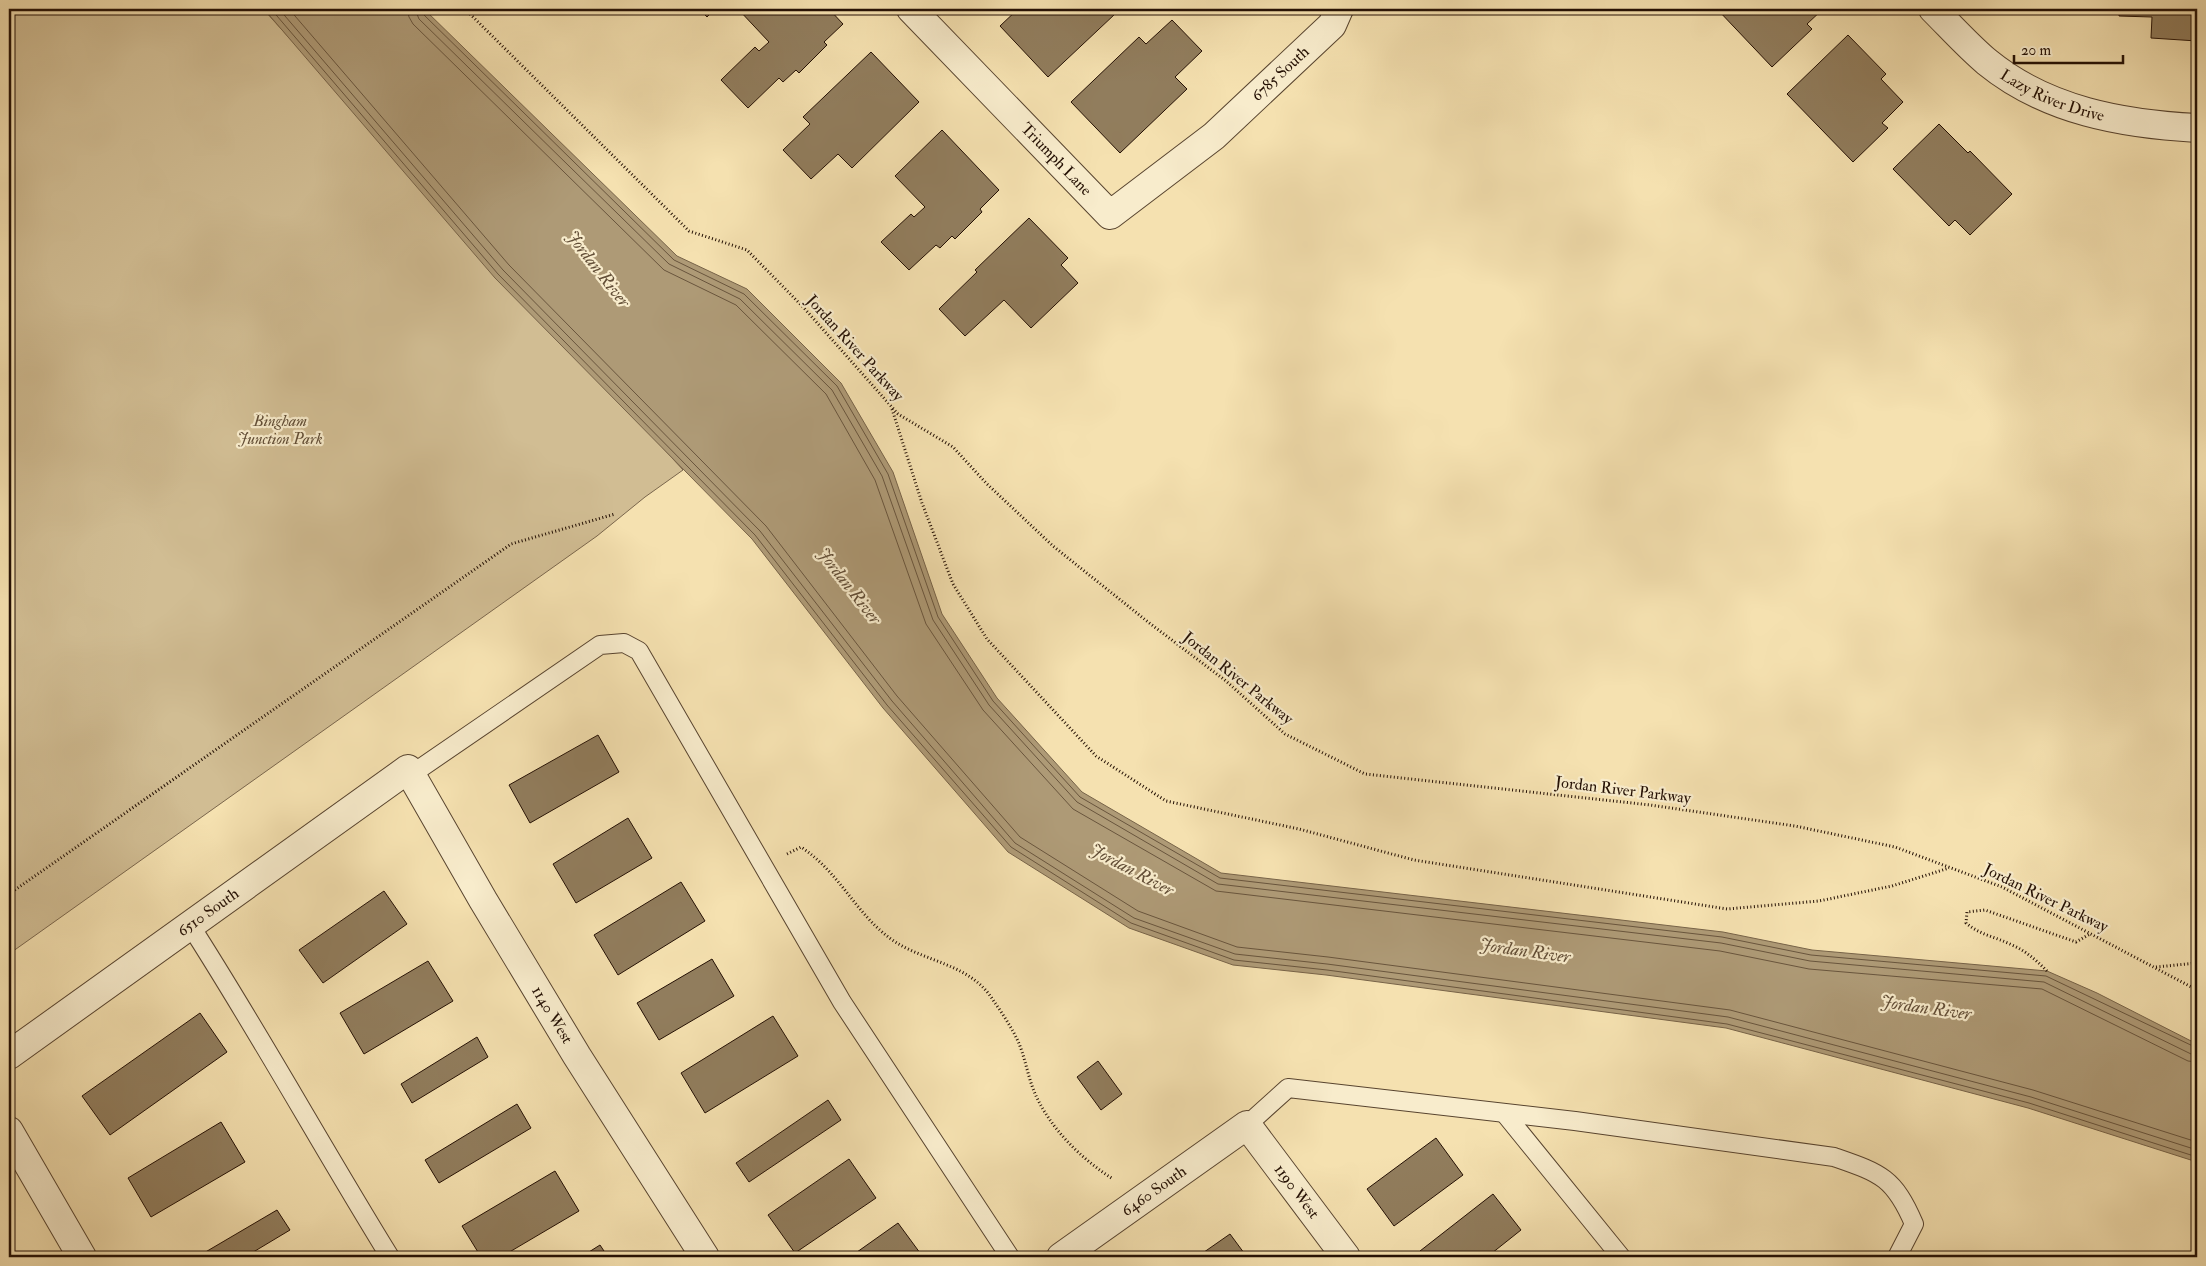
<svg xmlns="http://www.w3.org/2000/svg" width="2206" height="1266" viewBox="0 0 2206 1266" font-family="'IM FELL Double Pica',serif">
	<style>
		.green { fill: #d1bd93; stroke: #7a664c }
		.water { fill: #ae9a76; stroke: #776348 }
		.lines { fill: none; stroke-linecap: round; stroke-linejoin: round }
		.shore { stroke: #69553d; stroke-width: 1 }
		.building { fill: #917d5d; stroke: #241004 }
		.lane-casing { stroke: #58442f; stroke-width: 20 }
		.street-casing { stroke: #58442f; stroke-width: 30 }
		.path { stroke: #241004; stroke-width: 3; stroke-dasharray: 1 2.5; stroke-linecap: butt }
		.lane { stroke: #f8eccc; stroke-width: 18 }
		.street { stroke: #f8eccc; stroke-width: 28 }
		.labels { text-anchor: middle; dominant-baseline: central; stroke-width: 4.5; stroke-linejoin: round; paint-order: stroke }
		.street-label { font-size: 16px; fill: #241004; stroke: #f8eccc }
		.park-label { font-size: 16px; font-style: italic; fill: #614d36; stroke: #f8eccc }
		.water-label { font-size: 18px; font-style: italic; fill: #624e37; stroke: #f8eccc }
	</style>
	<rect width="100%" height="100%" fill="#f5e1b0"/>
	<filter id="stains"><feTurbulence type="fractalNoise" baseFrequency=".004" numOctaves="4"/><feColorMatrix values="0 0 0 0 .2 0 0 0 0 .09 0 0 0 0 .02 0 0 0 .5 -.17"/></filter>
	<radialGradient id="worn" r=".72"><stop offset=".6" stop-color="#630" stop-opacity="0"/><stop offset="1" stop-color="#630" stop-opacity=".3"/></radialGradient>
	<polygon class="green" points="9,9 263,9 683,470 645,497 597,536 9,954"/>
	<polygon class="water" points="264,9 424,9 677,256 747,289 841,383 893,472 942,614 997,698 1082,792 1221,873 1723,932 1812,950 2047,971 2097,993 2197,1044 2197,1162 2028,1108 1726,1028 1326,975 1233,965 1129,928 1008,852 883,708 752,539 495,278"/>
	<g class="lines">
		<g class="shore">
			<polyline points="271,9 498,274 755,535 887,705 1011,847 1131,923 1234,960 1327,970 1727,1024 2029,1103 2197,1157"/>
			<polyline points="279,9 503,270 760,531 892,701 1015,843 1134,918 1235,954 1327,964 1728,1017 2031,1097 2197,1150"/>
			<polyline points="289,9 509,265 766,526 897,696 1020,837 1138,911 1237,947 1328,957 1730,1010 2033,1090 2197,1142"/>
			<polyline points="407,9 409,17 413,24 664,270 736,305 826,394 875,480 926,624 983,710 1073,809 1216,891 1720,951 1809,969 2042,989 2188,1061 2197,1062"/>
			<polyline points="415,9 419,19 669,264 740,299 832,390 882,476 933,620 989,705 1077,802 1218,884 1721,943 1810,961 2044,982 2191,1054 2197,1055"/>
			<polyline points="421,9 423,14 674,260 744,294 837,386 888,474 938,617 993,701 1080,797 1220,878 1722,937 1811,955 2046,976 2197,1048"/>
		</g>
	</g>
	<g class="building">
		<polygon points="699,9 715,9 707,17"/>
		<polygon points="738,9 829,9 843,24 824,42 827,45 799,73 796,70 783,82 779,78 748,108 721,80 755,47 759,51 769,42"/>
		<polygon points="1018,9 1110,9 1115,14 1048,77 1000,26"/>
		<polygon points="1717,9 1823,9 1807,24 1812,29 1772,67"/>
		<polygon points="2119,9 2197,9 2197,41 2151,38 2152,17 2119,16"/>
		<polygon points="1172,20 1202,51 1175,77 1187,89 1120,153 1071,102 1139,37 1146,44"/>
		<polygon points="1848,35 1886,74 1881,79 1903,102 1882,123 1888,128 1853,162 1787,94"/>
		<polygon points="871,52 919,102 852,168 838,154 811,179 783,150 810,124 803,117"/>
		<polygon points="1939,124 1968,153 1970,151 2012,194 1970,235 1955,220 1949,226 1893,169"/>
		<polygon points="942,130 999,190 980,209 982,212 955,239 952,236 940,248 936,245 909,270 881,242 911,214 914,217 925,207 895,176"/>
		<polygon points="1029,218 1068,258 1061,265 1078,283 1031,328 1004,300 965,336 939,309 977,272 975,270"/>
		<polygon points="598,735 619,772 530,823 509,785"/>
		<polygon points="628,818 652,858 576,903 553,864"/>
		<polygon points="681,882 705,921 618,975 594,935"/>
		<polygon points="384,891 407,924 323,983 299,950"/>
		<polygon points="712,959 734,996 659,1040 637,1003"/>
		<polygon points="428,961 453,1001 364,1054 340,1013"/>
		<polygon points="200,1013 227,1052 110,1135 82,1096"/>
		<polygon points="773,1016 798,1056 705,1113 681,1073"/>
		<polygon points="477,1037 488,1057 412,1103 401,1084"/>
		<polygon points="1098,1061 1122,1094 1101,1110 1077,1077"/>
		<polygon points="828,1100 841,1120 749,1182 736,1163"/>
		<polygon points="517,1104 531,1128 439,1183 425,1160"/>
		<polygon points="221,1122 245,1162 151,1217 128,1178"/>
		<polygon points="1436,1138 1463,1175 1394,1226 1367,1189"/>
		<polygon points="849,1159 876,1198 795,1253 768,1215"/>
		<polygon points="555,1171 579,1211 501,1257 481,1257 462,1226"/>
		<polygon points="1493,1194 1521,1230 1487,1257 1425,1257 1420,1251"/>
		<polygon points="277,1210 290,1230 245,1257 197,1257"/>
		<polygon points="898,1223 923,1257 850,1257"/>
		<polygon points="1230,1234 1247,1257 1197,1257"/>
		<polygon points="600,1245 608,1257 581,1257"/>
	</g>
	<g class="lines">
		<defs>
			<g id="lane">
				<polyline points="412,774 600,645 624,643 639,651 842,1002 1010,1257"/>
				<path d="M190 925C260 1034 322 1147 390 1257"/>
				<polyline points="1505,1114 1621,1257"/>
				<path d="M1247 1125 1288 1088 1575 1121 1834 1157C1880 1173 1894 1177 1914 1224L1897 1257"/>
			</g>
			<g id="street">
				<path id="s1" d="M911 9 1110 215 1214 136 1332 25 1339 9"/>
				<path id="s2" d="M1933 9C1951 27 1968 46 1987 62 2047 111 2123 124 2197 128"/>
				<path id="s3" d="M9 1055 408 769 483 900 577 1056 705 1257"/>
				<polyline points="9,1131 82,1257"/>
				<path id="s4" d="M1061 1257 1247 1125 1346 1257"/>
			</g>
		</defs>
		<use href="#lane" class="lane-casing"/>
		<use href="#street" class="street-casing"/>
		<g class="path">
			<polyline points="465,9 689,231 747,250 804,308 898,414 953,447 986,483 1053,546 1148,622 1226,681 1285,734 1365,774 1650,805 1795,826 1895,847 2002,887 2197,990"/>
			<polyline points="892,409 922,503 953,584 987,639 1096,756 1166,801 1299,829 1414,860 1727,909 1819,901 1892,886 1949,868"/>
			<path d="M787 854 801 847C842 874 857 918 897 943 928 962 969 965 991 997 1000 1010 1010 1025 1017 1039 1026 1058 1028 1081 1038 1100 1054 1132 1083 1160 1113 1179"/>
			<polyline points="9,894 511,544 615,514"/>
			<polyline points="2156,967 2197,963"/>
			<path d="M2047 971C2036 960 2026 951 2012 945 1996 937 1980 935 1966 923L1967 912 1985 910 2076 942 2090 934"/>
		</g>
		<use href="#lane" class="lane"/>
		<use href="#street" class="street"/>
	</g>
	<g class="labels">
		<g class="street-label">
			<text stroke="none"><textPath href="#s1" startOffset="508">6785 South</textPath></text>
			<text stroke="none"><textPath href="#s2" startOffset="150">Lazy River Drive</textPath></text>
			<text stroke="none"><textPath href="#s1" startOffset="209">Triumph Lane</textPath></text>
			<text transform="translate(855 348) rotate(48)">Jordan River Parkway</text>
			<text transform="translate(1238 678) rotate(39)">Jordan River Parkway</text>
			<text transform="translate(1623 790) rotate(7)">Jordan River Parkway</text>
			<text transform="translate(2046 898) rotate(26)">Jordan River Parkway</text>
			<text stroke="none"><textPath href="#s3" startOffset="245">6510 South</textPath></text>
			<text stroke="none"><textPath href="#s3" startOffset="776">1140 West</textPath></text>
			<text stroke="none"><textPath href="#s4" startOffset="114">6460 South</textPath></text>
			<text stroke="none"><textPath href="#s4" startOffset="311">1190 West</textPath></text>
		</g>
		<g class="park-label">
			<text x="280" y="421">Bingham<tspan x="280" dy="18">Junction Park</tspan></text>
		</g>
		<g class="water-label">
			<text transform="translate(598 269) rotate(52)">Jordan River</text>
			<text transform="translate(849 586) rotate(52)">Jordan River</text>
			<text transform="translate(1132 870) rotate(28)">Jordan River</text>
			<text transform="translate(1525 951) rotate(8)">Jordan River</text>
			<text transform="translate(1926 1008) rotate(8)">Jordan River</text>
		</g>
	</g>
	<rect width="2206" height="1266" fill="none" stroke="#f5e1b0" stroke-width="30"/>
	<rect x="10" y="10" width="2186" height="1246" fill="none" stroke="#241004" stroke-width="2.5"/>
	<rect x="15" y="15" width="2176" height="1236" fill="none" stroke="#241004"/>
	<path d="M2014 55v8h109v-8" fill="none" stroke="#241004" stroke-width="2.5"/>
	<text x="2021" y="55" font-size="15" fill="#241004" stroke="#f8eccc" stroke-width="4" paint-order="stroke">20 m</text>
	<rect width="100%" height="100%" filter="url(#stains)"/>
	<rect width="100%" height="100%" fill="url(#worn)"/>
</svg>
